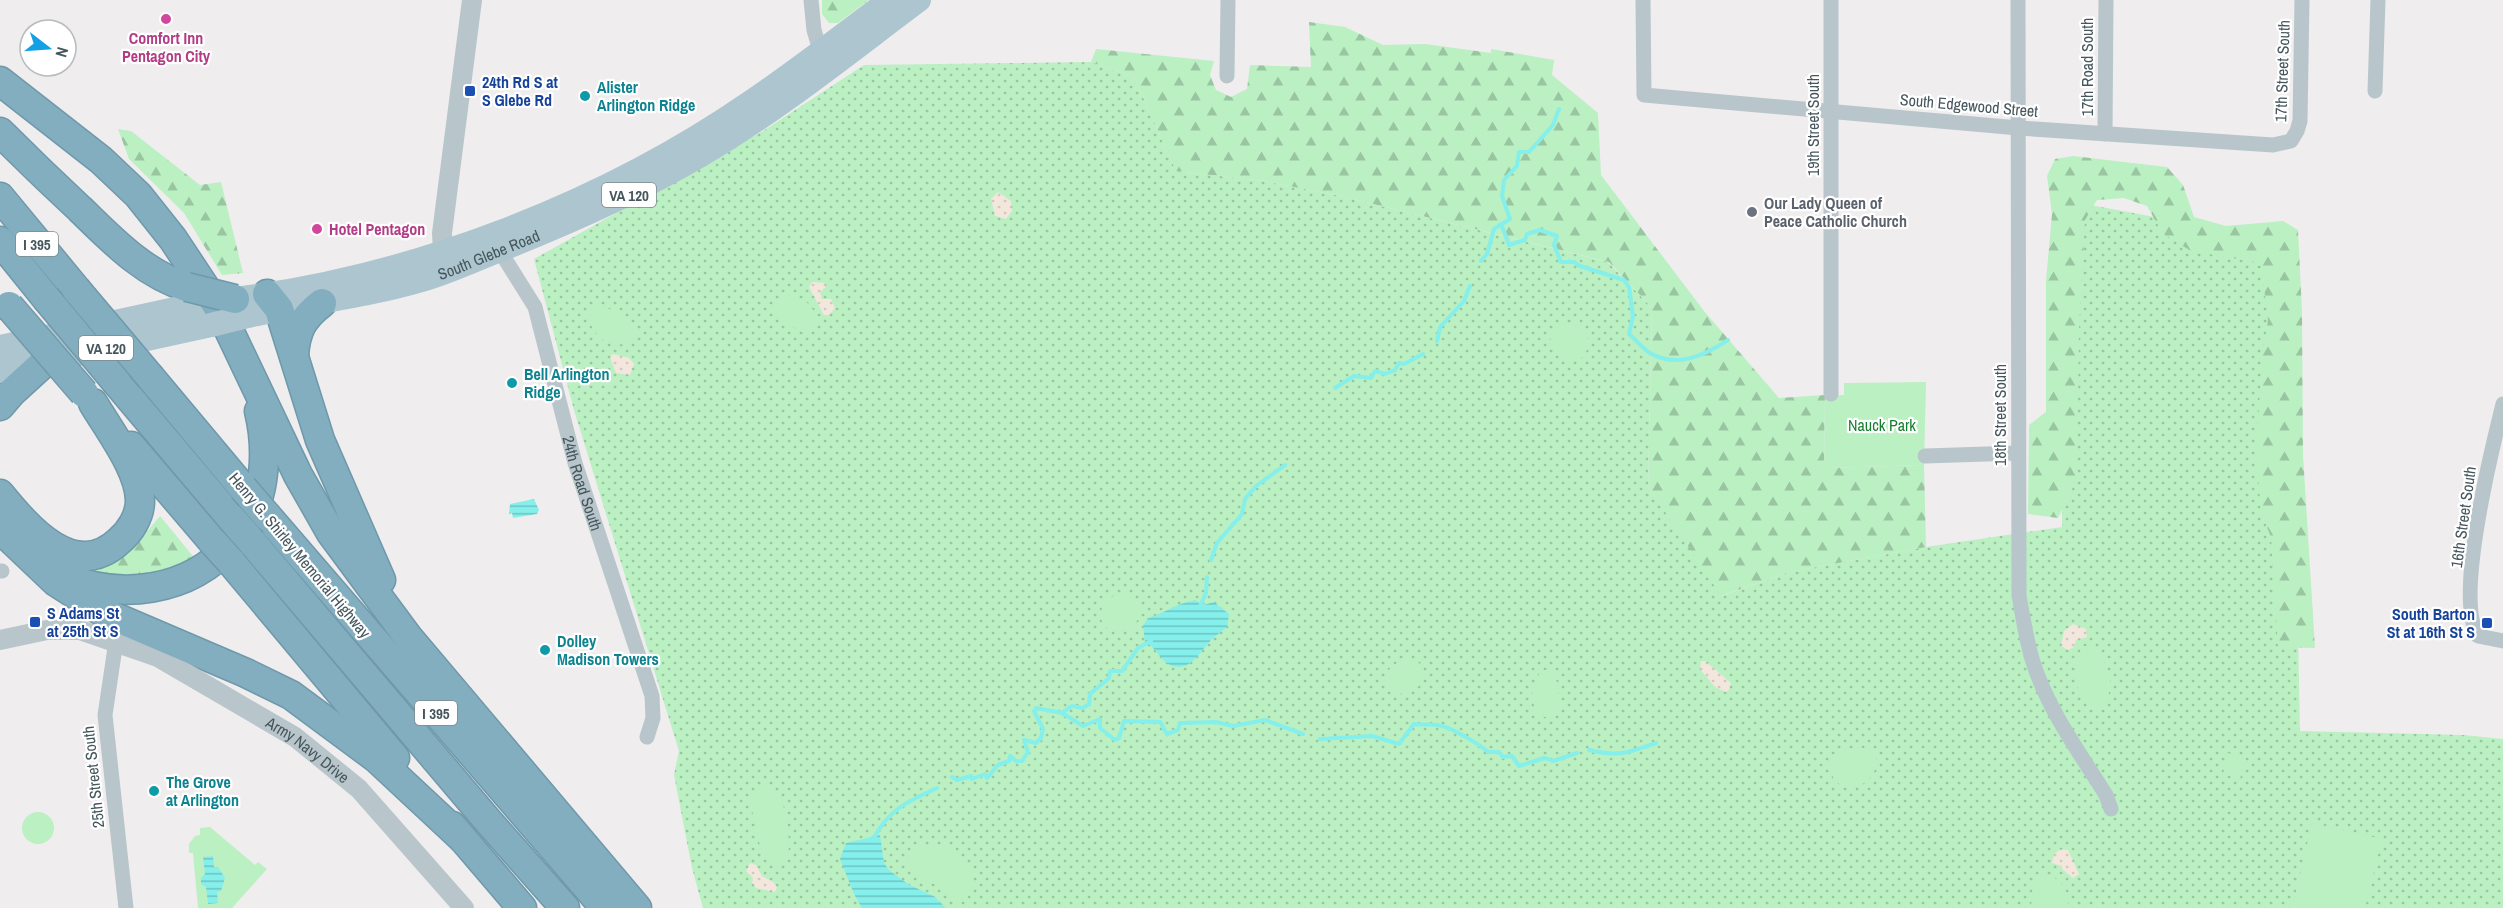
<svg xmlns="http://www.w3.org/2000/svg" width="2503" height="908" viewBox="0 0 2503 908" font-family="'Archivo Narrow',sans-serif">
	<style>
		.grass { fill: url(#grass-dots) }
		.forest { fill: url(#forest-firs) }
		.sand { fill: url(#sand-dots) }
		.park { fill: #baf0c2 }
		.water { fill: url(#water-rules) }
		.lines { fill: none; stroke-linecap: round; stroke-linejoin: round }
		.stream { stroke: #85efeb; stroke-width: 4 }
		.motorway-casing { stroke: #6f99aa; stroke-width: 31 }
		.minor { stroke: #b8c6cb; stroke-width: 15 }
		.tertiary { stroke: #b8c6cb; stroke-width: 20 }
		.primary { stroke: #acc5ce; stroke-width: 24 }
		.motorway { stroke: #83aebf; stroke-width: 28 }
		.motorway-bridge-casing { stroke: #6f99aa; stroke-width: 31; stroke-linecap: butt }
		.primary-bridge { stroke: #acc5ce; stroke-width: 24 }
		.motorway-bridge { stroke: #83aebf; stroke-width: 28 }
		.hotel-dot { fill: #d1479c; stroke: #fff; stroke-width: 2 }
		.transit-dot { fill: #1a4fb4; stroke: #fff; stroke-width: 2 }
		.culture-dot { fill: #0f9aa8; stroke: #fff; stroke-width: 2 }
		.worship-dot { fill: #6b7280; stroke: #fff; stroke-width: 2 }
		.labels { text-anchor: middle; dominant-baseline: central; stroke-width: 4.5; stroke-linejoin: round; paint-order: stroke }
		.shield { fill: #fff; stroke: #7d898d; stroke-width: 1.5 }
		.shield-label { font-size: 15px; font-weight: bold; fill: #45565c }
		.hotel-label { font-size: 16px; font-weight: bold; fill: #b23c85; stroke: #fff }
		.street-label { font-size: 16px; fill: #45565c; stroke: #fff }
		.transit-label { font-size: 16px; font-weight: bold; fill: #164399; stroke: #fff; text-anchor: start }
		.culture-label { font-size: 16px; font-weight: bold; fill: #0d838f; stroke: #fff; text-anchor: start }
		.worship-label { font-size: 16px; font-weight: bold; fill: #5b616d; stroke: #fff; text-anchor: start }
		.park-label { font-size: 16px; fill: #147f2f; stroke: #fff }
	</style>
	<defs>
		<pattern id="grass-dots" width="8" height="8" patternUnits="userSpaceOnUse" patternTransform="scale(1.5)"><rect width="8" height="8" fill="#baf0c2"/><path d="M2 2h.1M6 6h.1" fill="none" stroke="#99c5a1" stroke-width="1.8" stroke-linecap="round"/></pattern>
		<pattern id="forest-firs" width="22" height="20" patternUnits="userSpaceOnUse" patternTransform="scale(1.5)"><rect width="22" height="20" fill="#baf0c2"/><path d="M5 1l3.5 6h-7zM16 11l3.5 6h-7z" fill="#99c5a1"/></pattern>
		<pattern id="sand-dots" width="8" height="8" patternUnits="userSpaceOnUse" patternTransform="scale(1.5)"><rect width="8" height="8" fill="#f3e7dd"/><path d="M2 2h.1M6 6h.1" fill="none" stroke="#d2c8c0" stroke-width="1.8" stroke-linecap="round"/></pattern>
		<pattern id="water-rules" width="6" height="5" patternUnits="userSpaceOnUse" patternTransform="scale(1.5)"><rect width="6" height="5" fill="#85efeb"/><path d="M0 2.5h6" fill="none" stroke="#6fc4c2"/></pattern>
	</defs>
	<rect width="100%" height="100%" fill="#f0edee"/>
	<polygon class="grass" points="1091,62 1134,77 1176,171 1264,181 1345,197 1608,262 1652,308 1648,486 1722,596 1789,572 1926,547 2062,527 2063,200 2290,242 2300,731 2463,735 2503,739 2503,908 703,908 692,868 674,775 679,751 574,410 534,259 763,131 864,65"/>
	<g class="forest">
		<polygon points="822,0 869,0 838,23 829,23 822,14"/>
		<polygon points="1309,22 1345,27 1383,45 1425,44 1491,53 1491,49 1554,60 1552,75 1598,113 1601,175 1704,311 1779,398 1825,395 1824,468 1924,465 1926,547 1789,572 1721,596 1648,486 1652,308 1609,262 1345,197 1264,181 1176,171 1134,77 1091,62 1096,49 1214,61 1210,75 1216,90 1231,97 1247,89 1250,65 1311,67"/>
		<polygon points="118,129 131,131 200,185 221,182 243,273 222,275 184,213 129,159"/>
		<polygon points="2073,156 2167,167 2183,185 2194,217 2226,226 2283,221 2298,230 2302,312 2303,455 2315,648 2278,647 2271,537 2261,512 2256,453 2262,358 2268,320 2261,263 2191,251 2163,234 2147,206 2124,198 2097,200 2085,220 2079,328 2077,479 2058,518 2028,514 2029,425 2046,412 2046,281 2052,214 2047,176 2055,159"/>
		<polygon points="160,516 197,561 125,581 89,572 88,568 128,554"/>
	</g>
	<g class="sand">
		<polygon points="998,192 1011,201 1012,211 1006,219 995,216 991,199"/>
		<polygon points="812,282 825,283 826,287 820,292 822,299 831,299 835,308 829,315 824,315 809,287"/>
		<polygon points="613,354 629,358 634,364 630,375 616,373 610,357"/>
		<polygon points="2073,624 2086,629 2087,637 2076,640 2074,647 2068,650 2061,646 2064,631"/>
		<polygon points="1701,661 1705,661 1731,683 1729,690 1726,692 1715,687 1700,669"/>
		<polygon points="2061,849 2068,850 2079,874 2073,878 2062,869 2062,866 2052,863 2054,854"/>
		<polygon points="750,863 756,865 762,876 773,882 777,887 775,892 756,888 752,883 753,878 746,871"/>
	</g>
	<g class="park">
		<path d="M783 295C801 296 811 301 817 319L812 330C798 333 774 320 771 306Z"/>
		<path d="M597 305C612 306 627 322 637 334L632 341C609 351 598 339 588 320L591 309Z"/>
		<path d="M1563 323C1576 323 1582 329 1589 340 1587 374 1548 365 1550 331Z"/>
		<polygon points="1926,382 1924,465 1824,468 1825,395 1844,395 1844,383"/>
		<path d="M1118 594 1134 597 1141 603 1142 612 1133 628C1098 644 1089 603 1118 594Z"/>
		<path d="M2083 646H2092C2110 665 2118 688 2100 711L2091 710C2075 694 2071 666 2083 646Z"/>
		<path d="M1409 658C1439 664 1418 708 1387 689 1379 672 1395 662 1409 658Z"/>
		<path d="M1542 670H1548C1557 676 1557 681 1558 691 1567 742 1510 711 1542 670Z"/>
		<path d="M1859 747C1906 754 1846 820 1829 768 1836 755 1844 749 1859 747Z"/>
		<polygon points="2228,753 2246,758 2240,779 2223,774"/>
		<path d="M762 786C768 787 774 787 778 793 786 803 793 851 786 861 783 865 779 866 774 867 758 854 760 841 755 823 754 814 750 807 748 799L755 790Z"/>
		<circle cx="38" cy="828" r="16"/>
		<polygon points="2312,823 2382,839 2365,908 2292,908"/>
		<polygon points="210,827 255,865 258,862 267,869 232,908 198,908 193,853 189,853 189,844 195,836 200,835 200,828"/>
		<path d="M912 847H953C969 861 986 888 962 901 950 897 944 890 934 884 918 877 899 867 912 847Z"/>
		<path d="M2044 873C2059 877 2072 892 2067 908H2031L2033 881 2038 874Z"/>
	</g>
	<g class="water">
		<polygon points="534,499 539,510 537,514 513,518 512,513 509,514 510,504"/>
		<path d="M1195 600 1203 605 1214 602 1229 614 1227 627C1222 631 1217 635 1212 639 1201 650 1190 674 1170 665 1160 660 1156 647 1145 642L1143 626 1148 618C1165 613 1177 603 1195 600Z"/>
		<polygon points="880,835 884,863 889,870 908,884 935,897 946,908 862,908 854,894 840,859 846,843"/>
		<polygon points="213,856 214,867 218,867 225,878 221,891 217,892 218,903 208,904 206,887 201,884 201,878 205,874 203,857"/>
	</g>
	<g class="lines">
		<g class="stream">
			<path d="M1501 224 1509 245 1525 240 1527 234 1540 230 1557 236 1554 245 1561 262H1574L1580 266 1624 280 1629 287 1633 316 1629 334C1636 340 1642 348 1650 353 1677 369 1705 355 1728 340"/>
			<polyline points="1481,261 1487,254 1494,229 1510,219 1502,196 1504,180 1517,166 1519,152 1529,152 1553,125 1559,109"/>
			<polyline points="1437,341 1440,327 1464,301 1470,286"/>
			<polyline points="1335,388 1354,376 1371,378 1375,371 1385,374 1395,370 1399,363 1404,364 1423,354"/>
			<polyline points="1211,560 1217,543 1242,514 1245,499 1256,486 1285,465"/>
			<polyline points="1199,608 1206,593 1207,577"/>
			<polyline points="1062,713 1083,726 1100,719 1100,728 1115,740 1119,738 1124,721 1160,722 1167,734 1178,730 1180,723 1216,722 1233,726 1265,720 1303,734"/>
			<path d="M1320 739 1372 736 1399 744 1414 724C1421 725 1430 724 1438 725 1449 726 1479 744 1488 752H1499L1503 757 1512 756 1519 766 1545 758 1553 761 1577 753"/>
			<path d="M1589 750C1619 757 1628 753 1656 743"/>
			<polyline points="952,777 957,780 971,776 972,779 985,774 987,778 998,765 1009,761 1010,756 1016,761 1022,761 1028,752 1024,740 1036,743 1041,738 1043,729 1034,711 1036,708 1062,713 1072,706 1083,708 1089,704 1090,694 1109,678 1110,671 1122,671 1138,648 1151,641"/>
			<path d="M872 841C888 810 906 802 937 788"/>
		</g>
		<defs>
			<g id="motorway">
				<polyline points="0,81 101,160 138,195 173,239 218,307 298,475 331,533 408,637 637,908"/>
				<path d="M0 132C26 158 53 184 80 209 112 240 144 274 187 287"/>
				<polyline points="0,197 76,289"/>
				<polyline points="0,241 46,298"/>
				<polyline points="267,294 279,309 320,440 381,580"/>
				<path d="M294 355C296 331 302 318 322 303"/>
				<polyline points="151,378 243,488"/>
				<polyline points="117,383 231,518"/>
				<polyline points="0,406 12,392 46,361"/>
				<polyline points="131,446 212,541"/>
				<path d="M0 494C27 527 74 583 119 541 130 532 140 516 140 501 140 470 109 430 93 403"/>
				<polyline points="268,517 605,908"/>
				<polyline points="0,529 56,582 101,611 246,673 291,695 376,758 463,839"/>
				<polyline points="252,542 488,821 565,908"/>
				<polyline points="231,562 395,758"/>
				<path d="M63 576C120 601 189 592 231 544 236 538 242 533 246 527 266 493 268 448 259 411"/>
				<polyline points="452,826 522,908"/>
			</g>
		</defs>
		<use href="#motorway" class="motorway-casing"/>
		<g class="minor">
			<polyline points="811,0 814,30 822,57"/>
			<polyline points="1643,0 1644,95 2019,128 2273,145 2291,141 2297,131 2300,121 2302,0"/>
			<path d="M2018 0 2019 595C2023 618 2026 640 2033 662 2048 710 2080 753 2106 795L2111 809"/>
			<polyline points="1227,76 1228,0"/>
			<polyline points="2375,91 2378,0"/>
			<polyline points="2105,134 2106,0"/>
			<path id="s1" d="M495 243 535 307 575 463 652 696 653 718 647 737"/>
			<polyline points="1831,394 1831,0"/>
			<path d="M2503 404C2492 449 2454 598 2478 636L2503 641"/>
			<polyline points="1925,456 2017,453"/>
			<polyline points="0,571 2,571"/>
			<polyline points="116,641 105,715 126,908"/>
		</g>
		<g class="tertiary">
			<polyline points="448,265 443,251 442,233 472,0"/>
			<path id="s2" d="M0 640 47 630H80L158 657 295 737 359 789 464 908"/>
		</g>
		<g class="primary">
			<path d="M235 299C414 277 603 204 751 102 798 70 844 34 890 0"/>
			<path id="s3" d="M243 317C304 303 365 297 425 279 452 271 479 258 505 248 573 221 638 192 701 155 778 110 848 53 919 0"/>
			<polyline points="0,347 198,304"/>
			<polyline points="0,371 211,325"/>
		</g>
		<use href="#motorway" class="motorway"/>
		<defs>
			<g id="motorway-bridge">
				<polyline points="187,287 235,299"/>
				<polyline points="76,289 151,378"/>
				<polyline points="46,298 117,383"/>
				<polyline points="9,306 84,393"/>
				<polyline points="243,488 268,517"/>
				<polyline points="231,518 252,542"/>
				<polyline points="212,541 231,562"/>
			</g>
		</defs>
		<use href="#motorway-bridge" class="motorway-bridge-casing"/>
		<polyline class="primary-bridge" points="211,325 243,317"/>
		<use href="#motorway-bridge" class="motorway-bridge"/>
	</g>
	<g class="hotel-dot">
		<circle cx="166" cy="19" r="6"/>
		<circle cx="317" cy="229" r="6"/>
	</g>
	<g class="transit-dot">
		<rect x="464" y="85" width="12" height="12" rx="3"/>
		<rect x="29" y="616" width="12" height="12" rx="3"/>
		<rect x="2481" y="617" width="12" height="12" rx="3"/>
	</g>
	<g class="culture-dot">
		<circle cx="585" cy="96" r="6"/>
		<circle cx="512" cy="383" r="6"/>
		<circle cx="545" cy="650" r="6"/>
		<circle cx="154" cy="791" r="6"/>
	</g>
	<circle class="worship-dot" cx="1752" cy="212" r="6"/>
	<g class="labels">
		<g class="shield">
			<rect x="602" y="183" width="54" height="24" rx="4.5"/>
			<rect x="16" y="232" width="42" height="24" rx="4.5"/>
			<rect x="79" y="336" width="54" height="24" rx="4.5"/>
			<rect x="415" y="701" width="42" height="24" rx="4.5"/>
		</g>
		<g class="shield-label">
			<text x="629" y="195">VA 120</text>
			<text x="37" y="244">I 395</text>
			<text x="106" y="348">VA 120</text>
			<text x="436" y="713">I 395</text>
		</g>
		<g class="hotel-label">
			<text x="166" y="38">Comfort Inn<tspan x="166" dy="18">Pentagon City</tspan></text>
			<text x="329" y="229" text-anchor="start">Hotel Pentagon</text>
		</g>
		<g class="street-label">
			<text transform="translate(2087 67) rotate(-90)">17th Road South</text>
			<text transform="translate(2282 71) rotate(-88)">17th Street South</text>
			<text transform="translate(1969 105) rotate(5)">South Edgewood Street</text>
			<text transform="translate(1813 125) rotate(-90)">19th Street South</text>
			<text stroke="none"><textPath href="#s3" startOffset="254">South Glebe Road</textPath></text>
			<text transform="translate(2000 415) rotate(-90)">18th Street South</text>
			<text stroke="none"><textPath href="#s1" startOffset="258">24th Road South</textPath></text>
			<text transform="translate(2463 517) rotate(-82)">16th Street South</text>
			<text transform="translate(300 555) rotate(50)">Henry G. Shirley Memorial Highway</text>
			<text stroke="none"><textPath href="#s2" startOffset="340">Army Navy Drive</textPath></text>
			<text transform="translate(93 777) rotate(-96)">25th Street South</text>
		</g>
		<g class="transit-label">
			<text x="482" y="82">24th Rd S at<tspan x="482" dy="18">S Glebe Rd</tspan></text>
			<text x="47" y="613">S Adams St<tspan x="47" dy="18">at 25th St S</tspan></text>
			<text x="2475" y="614" text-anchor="end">South Barton<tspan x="2475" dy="18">St at 16th St S</tspan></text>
		</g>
		<g class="culture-label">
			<text x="597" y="87">Alister<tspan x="597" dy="18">Arlington Ridge</tspan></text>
			<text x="524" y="374">Bell Arlington<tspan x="524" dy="18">Ridge</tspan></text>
			<text x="557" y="641">Dolley<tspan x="557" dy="18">Madison Towers</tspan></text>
			<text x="166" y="782">The Grove<tspan x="166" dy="18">at Arlington</tspan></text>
		</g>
		<g class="worship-label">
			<text x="1764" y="203">Our Lady Queen of<tspan x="1764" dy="18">Peace Catholic Church</tspan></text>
		</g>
		<g class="park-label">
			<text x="1882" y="425">Nauck Park</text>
		</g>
	</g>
	<g transform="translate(48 48) rotate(107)"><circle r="28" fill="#ffffff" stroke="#b5bbbe" stroke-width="1.5"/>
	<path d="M0-4.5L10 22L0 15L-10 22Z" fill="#13a1e5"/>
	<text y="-9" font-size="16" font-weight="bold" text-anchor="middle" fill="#45565c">N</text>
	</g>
</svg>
